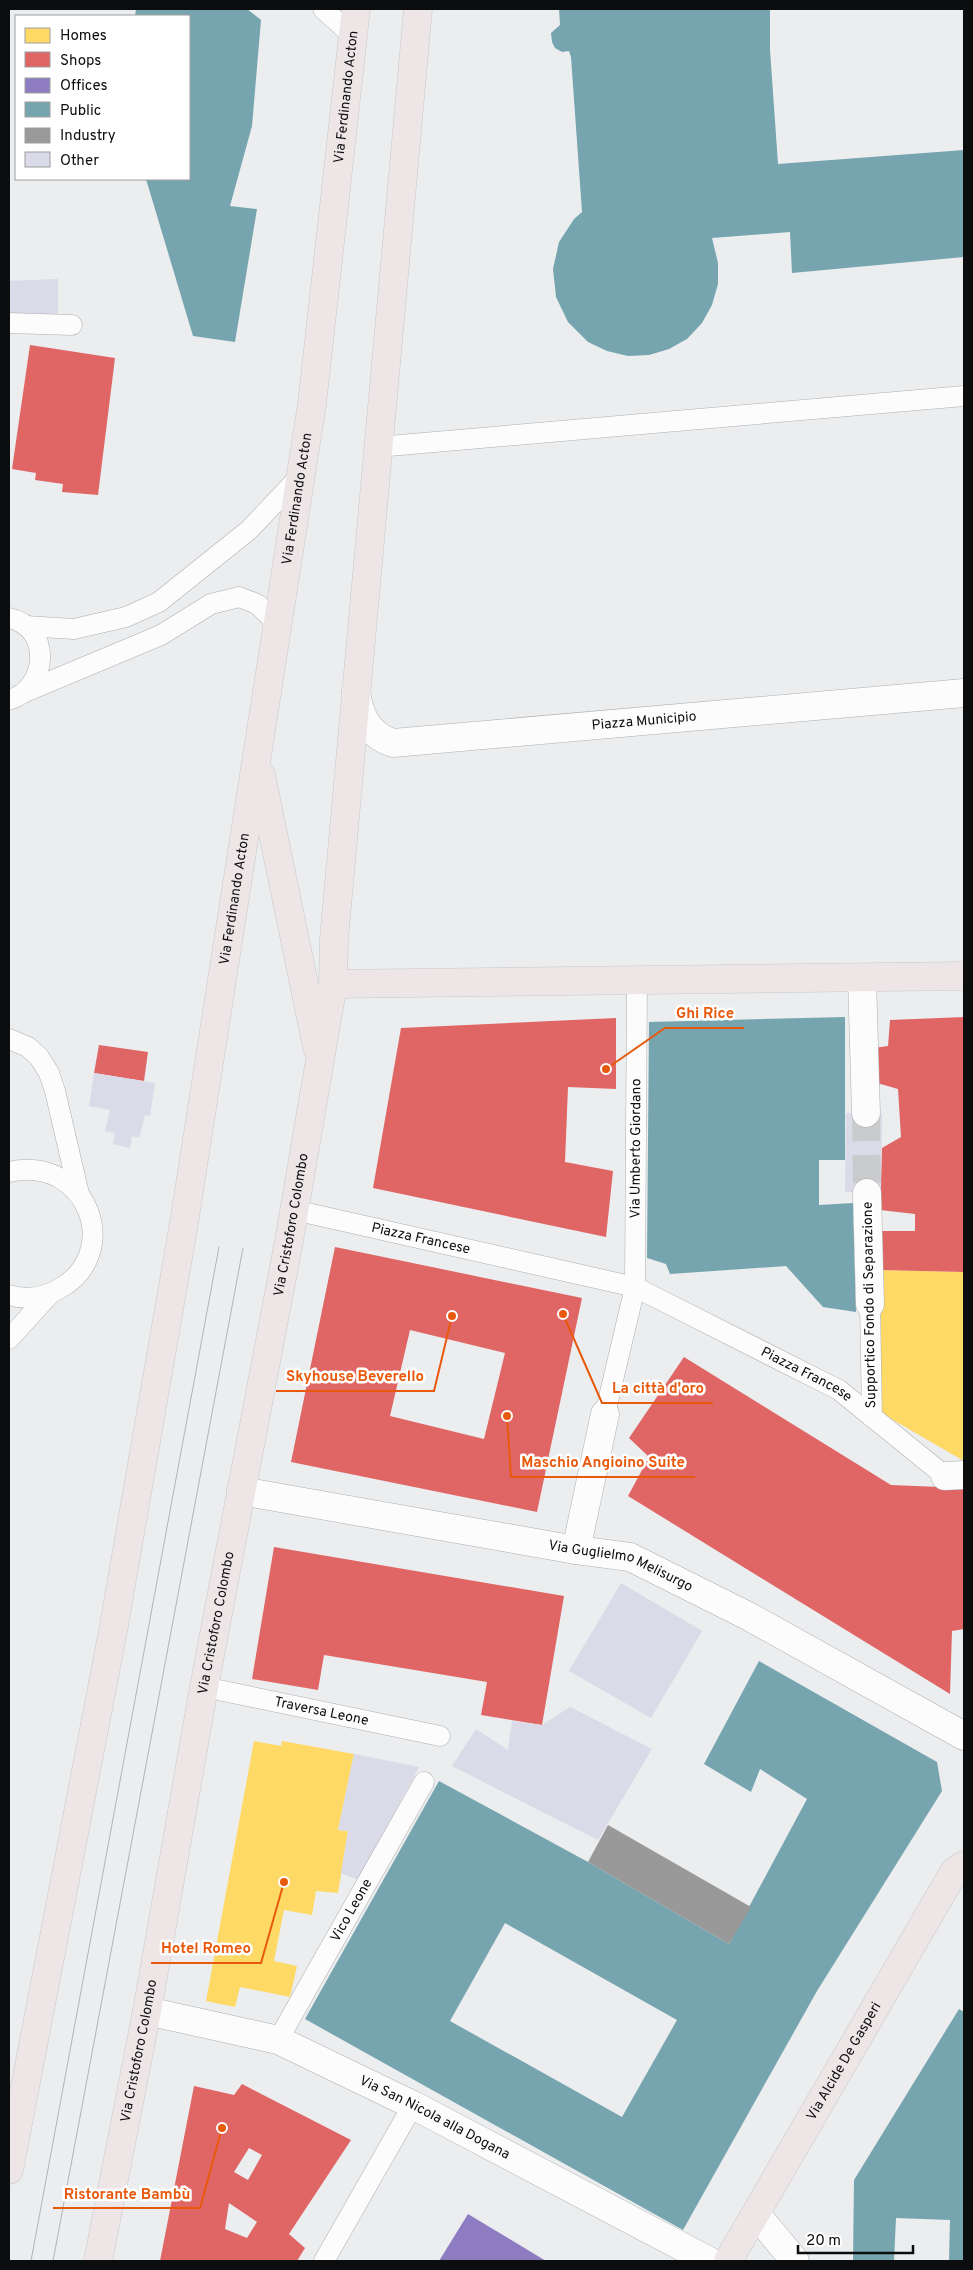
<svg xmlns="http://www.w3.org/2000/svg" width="973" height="2270" viewBox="0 0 973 2270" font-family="Overpass,sans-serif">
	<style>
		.homes { fill: #ffd966 }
		.shops { fill: #e06666; fill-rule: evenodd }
		.offices { fill: #8e7cc3 }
		.public { fill: #76a5af; fill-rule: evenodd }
		.industry { fill: #999 }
		.building { fill: #dadae8 }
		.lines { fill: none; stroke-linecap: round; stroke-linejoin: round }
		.pedestrian-tunnel { stroke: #cacbcd; stroke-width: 28; stroke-dasharray: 28 14; stroke-linecap: butt }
		.service-casing { stroke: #adaeaf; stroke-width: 21 }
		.pedestrian-casing { stroke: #adaeaf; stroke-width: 29 }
		.minor-casing { stroke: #adaeaf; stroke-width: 29 }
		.primary-casing { stroke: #c7c8c9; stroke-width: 29 }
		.service { stroke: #fcfcfd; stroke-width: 20 }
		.pedestrian { stroke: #fcfcfd; stroke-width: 28 }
		.minor { stroke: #fcfcfd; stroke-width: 28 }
		.primary { stroke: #eee6e6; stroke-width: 28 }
		.tram { stroke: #b2b3b4; stroke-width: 1 }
		.labels { text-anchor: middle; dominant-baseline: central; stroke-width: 5; stroke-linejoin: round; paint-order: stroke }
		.street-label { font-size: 14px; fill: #0c0d0e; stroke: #fff }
		.leader { fill: none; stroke: #e8590c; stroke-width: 2 }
		.callout-dot { fill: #e8590c; stroke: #fff; stroke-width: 2 }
		.callout-label { font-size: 15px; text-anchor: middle; font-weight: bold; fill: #e8590c; stroke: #fff; stroke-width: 5; stroke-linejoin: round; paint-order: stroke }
	</style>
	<rect width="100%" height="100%" fill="#ebedef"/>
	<g class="homes">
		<polygon points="880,1270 964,1272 964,1461 881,1413"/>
		<polygon points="254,1741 281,1746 282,1741 354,1754 338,1830 348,1831 338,1893 316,1891 312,1915 284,1910 274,1961 297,1966 290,1997 240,1987 235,2007 206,2001"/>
	</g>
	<g class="shops">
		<polygon points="30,345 115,358 98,495 62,492 63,484 35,480 36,473 12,469"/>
		<polygon points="964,1017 964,1272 880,1270 879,1231 915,1231 915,1214 880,1210 882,1148 901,1137 898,1089 877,1083 874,1048 888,1046 890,1020"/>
		<polygon points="616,1018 616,1089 568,1087 565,1162 613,1171 606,1237 373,1188 401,1028"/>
		<polygon points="99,1045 148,1052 144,1081 94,1073"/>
		<path d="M335 1247 582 1298 537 1512 291 1462ZM410 1330 505 1353 484 1439 390 1416Z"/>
		<polygon points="684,1357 891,1485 964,1488 964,1629 952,1631 950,1694 628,1496 649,1457 629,1438"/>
		<polygon points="274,1547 564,1596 542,1725 481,1715 487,1682 324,1655 318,1690 252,1679"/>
		<path d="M242 2084 351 2140 289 2234 305 2248 297 2261H160L194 2086 234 2095ZM249 2148 262 2155 248 2180 234 2172ZM229 2203 257 2222 247 2238 225 2229Z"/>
	</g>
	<polygon class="offices" points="468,2214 546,2261 439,2261"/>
	<g class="public">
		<polygon points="136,9 247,9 261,20 252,126 230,206 257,209 235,342 193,336 146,179 189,179 189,16 135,16"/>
		<polygon points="559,9 770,9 770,50 778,164 964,150 964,257 792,273 790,232 712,238 718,263 718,284 712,305 702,323 687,339 669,349 649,355 628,356 607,351 588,342 568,322 556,297 553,269 559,242 574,219 582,212 571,57 569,51 562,52 555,48 552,42 551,33 560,25"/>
		<polygon points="845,1017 845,1160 819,1160 819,1205 853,1203 856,1312 823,1307 786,1266 670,1274 666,1264 647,1258 649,1022"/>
		<path d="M759 1661 937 1762 942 1791 817 1991 683 2230 305 2019 439 1781 588 1862 729 1944 807 1799 760 1769 751 1792 704 1764ZM505 1923 677 2020 622 2117 450 2021Z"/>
		<polygon points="959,2009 964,2012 964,2261 949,2261 950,2220 896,2218 894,2261 853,2261 854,2180"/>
	</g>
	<polygon class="industry" points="608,1825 751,1907 729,1944 588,1862"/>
	<g class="building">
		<polygon points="58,279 58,317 9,318 9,281"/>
		<polygon points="94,1073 155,1083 150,1116 145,1115 139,1138 132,1136 130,1148 113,1144 115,1133 105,1131 110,1110 89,1106"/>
		<polygon points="846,1113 882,1114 881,1192 845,1192"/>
		<polygon points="621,1583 702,1631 651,1718 569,1671"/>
		<polygon points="570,1707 652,1749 598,1840 452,1766 476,1729 508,1750 512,1721 542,1725"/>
		<polygon points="354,1754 419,1767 358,1880 341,1873 348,1831 338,1830"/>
	</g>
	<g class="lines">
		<polyline class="pedestrian-tunnel" points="866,1113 867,1193"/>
		<defs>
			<g id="service">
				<polyline points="323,9 353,36"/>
				<polyline points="9,323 72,325"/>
				<polyline points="377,447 964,396"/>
				<path d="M9 618C52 627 49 688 9 700"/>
				<polyline points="26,626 74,629 126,617 159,602 249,530 301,475"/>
				<polyline points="25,692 161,635 211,604 239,597 257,604 278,624"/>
				<polyline points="9,1039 28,1047 39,1057 49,1073 55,1091 79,1194"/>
				<path d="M9 1172C88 1154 125 1255 57 1290 42 1298 25 1300 9 1295"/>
				<path id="s1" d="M294 1210 635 1287 839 1390 945 1476"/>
				<polyline points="870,1304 872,1417"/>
				<polyline points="9,1339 49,1295"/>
				<path id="s2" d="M605 1414 635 1287 637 980"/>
				<path id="s3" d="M204 1687 440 1736"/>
				<path id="s4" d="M278 2040 424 1782"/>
				<polyline points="324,2261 413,2105"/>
			</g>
			<g id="pedestrian">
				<polyline points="862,978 866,1113"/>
				<polyline points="867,1193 870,1304"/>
				<polyline points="945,1476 964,1475"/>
				<polyline points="576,1550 605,1414"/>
			</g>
			<g id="minor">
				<path id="s5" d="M356 691C359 715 368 735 393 743L964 693"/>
				<path id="s6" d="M241 1491 576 1550 630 1557 748 1616 964 1736"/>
				<path id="s7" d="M147 2011 278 2040 413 2105 709 2261"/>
				<polyline points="756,2214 795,2261"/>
			</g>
			<g id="primary">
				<polyline points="261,775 317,1047"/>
				<polyline points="333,984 964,976"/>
				<path id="s8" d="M9 2170 113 1631 184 1223 312 404 356 9"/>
				<path id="s9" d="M98 2261 147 2011 204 1687 289 1241 333 984 334 939 418 9"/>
				<path id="s10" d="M728 2261 954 1872 964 1865"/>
			</g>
		</defs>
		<use href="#service" class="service-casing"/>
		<use href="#pedestrian" class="pedestrian-casing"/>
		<use href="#minor" class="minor-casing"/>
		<use href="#primary" class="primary-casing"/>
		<use href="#service" class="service"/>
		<use href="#pedestrian" class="pedestrian"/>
		<use href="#minor" class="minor"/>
		<use href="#primary" class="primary"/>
		<g class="tram">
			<polyline points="31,2261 219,1247"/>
			<polyline points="53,2261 243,1248"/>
		</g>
	</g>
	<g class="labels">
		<g class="street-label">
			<text stroke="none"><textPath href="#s8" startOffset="2101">Via Ferdinando Acton</textPath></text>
			<text stroke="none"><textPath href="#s8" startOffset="1696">Via Ferdinando Acton</textPath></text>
			<text stroke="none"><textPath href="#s5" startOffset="320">Piazza Municipio</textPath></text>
			<text stroke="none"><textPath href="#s8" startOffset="1291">Via Ferdinando Acton</textPath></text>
			<text stroke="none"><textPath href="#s2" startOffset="269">Via Umberto Giordano</textPath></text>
			<text stroke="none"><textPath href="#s9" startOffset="1054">Via Cristoforo Colombo</textPath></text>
			<text stroke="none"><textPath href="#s1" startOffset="130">Piazza Francese</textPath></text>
			<text transform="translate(870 1305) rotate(-91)">Supportico Fondo di Separazione</text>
			<text stroke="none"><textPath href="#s1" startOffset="542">Piazza Francese</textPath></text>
			<text stroke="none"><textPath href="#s6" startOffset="388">Via Guglielmo Melisurgo</textPath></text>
			<text stroke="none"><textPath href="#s9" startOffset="649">Via Cristoforo Colombo</textPath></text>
			<text stroke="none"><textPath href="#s3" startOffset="120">Traversa Leone</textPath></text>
			<text stroke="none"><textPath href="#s4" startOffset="149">Vico Leone</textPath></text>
			<text stroke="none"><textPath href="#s9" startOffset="214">Via Cristoforo Colombo</textPath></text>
			<text stroke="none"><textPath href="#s10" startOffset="231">Via Alcide De Gasperi</textPath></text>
			<text stroke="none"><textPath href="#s7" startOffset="309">Via San Nicola alla Dogana</textPath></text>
		</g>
	</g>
	<path class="leader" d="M606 1069L665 1028H744M452 1316L434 1391H276M563 1314L602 1403H713M507 1416L511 1477H695M284 1882L261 1963H151M222 2128L200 2208H53"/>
	<g class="callout-dot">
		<circle cx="606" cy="1069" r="5"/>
		<circle cx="452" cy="1316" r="5"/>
		<circle cx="563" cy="1314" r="5"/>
		<circle cx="507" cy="1416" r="5"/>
		<circle cx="284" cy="1882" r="5"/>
		<circle cx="222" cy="2128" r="5"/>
	</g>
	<g class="callout-label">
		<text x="705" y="1018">Ghi Rice</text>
		<text x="355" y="1381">Skyhouse Beverello</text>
		<text x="658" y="1393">La città d'oro</text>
		<text x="603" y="1467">Maschio Angioino Suite</text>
		<text x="206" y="1953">Hotel Romeo</text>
		<text x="127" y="2199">Ristorante Bambù</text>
	</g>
	<rect width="973" height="2270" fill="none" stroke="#0c0d0e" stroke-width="20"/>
	<rect x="15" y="15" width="175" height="165" fill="#ffffff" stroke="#9e9e9f"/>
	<rect x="25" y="28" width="25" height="15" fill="#ffd966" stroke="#9e9e9f"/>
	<text x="60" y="40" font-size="15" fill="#0c0d0e">Homes</text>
	<rect x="25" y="52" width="25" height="15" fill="#e06666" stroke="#9e9e9f"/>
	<text x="60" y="65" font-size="15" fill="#0c0d0e">Shops</text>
	<rect x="25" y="78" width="25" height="15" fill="#8e7cc3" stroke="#9e9e9f"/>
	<text x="60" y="90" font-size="15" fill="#0c0d0e">Offices</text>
	<rect x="25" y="102" width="25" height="15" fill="#76a5af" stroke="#9e9e9f"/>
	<text x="60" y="115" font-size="15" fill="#0c0d0e">Public</text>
	<rect x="25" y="128" width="25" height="15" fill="#999999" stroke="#9e9e9f"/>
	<text x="60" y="140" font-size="15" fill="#0c0d0e">Industry</text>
	<rect x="25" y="152" width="25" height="15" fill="#dadae8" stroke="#9e9e9f"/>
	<text x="60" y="165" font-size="15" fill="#0c0d0e">Other</text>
	<path d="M798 2245v8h115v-8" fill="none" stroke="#0c0d0e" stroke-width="2.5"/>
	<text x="806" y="2245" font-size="15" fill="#0c0d0e" stroke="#ffffff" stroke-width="4" paint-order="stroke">20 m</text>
</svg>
